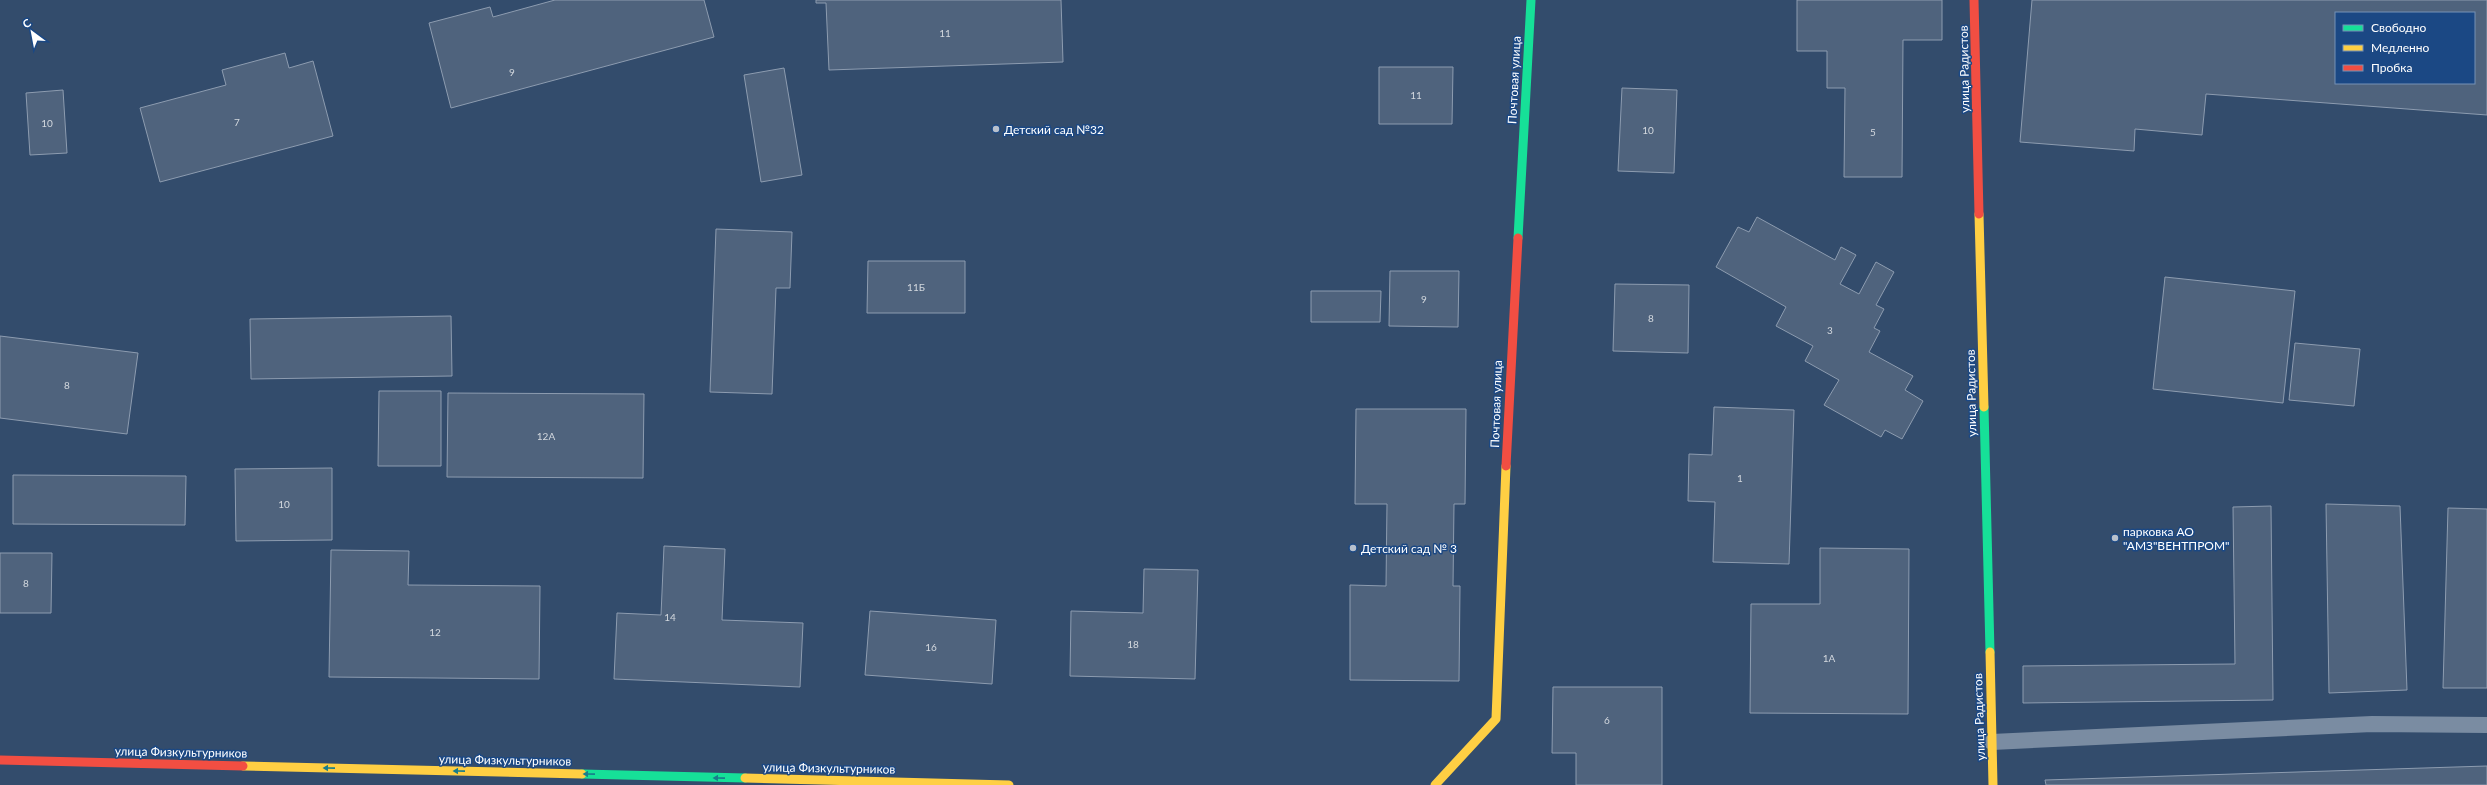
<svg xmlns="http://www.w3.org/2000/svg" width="2487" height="785" viewBox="0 0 2487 785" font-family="Lato,sans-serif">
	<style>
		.building { fill: #4f637d; stroke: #8d9cb0; fill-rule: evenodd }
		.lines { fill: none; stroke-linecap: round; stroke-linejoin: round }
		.lane { stroke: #7a8ca2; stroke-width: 16 }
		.fast { stroke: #16e098; stroke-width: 9 }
		.slow { stroke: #ffcf43; stroke-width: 9 }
		.jam { stroke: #f24e42; stroke-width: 9 }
		.oneway { fill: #197d8b }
		.poi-dot { fill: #b8c0cc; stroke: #1b4884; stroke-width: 1.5 }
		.labels { text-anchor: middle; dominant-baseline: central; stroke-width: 3; stroke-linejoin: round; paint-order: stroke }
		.number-label { font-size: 10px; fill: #d3d8de }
		.street-label { font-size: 12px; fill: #fff; stroke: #1b4884 }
		.poi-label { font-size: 12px; fill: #fff; stroke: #1b4884; text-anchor: start }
	</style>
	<rect width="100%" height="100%" fill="#334c6c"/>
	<g class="building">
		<polygon points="555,0 704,0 714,37 451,108 429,23 490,7 493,17"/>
		<polygon points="816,0 1061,0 1063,62 829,70 826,3 816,3"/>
		<polygon points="1797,0 1942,0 1942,40 1903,40 1902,177 1844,177 1845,88 1827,88 1827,51 1797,51"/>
		<path d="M2032 0H2487V115L2206 94 2202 135 2135 129 2134 151 2020 142ZM2336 13H2474V83H2336Z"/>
		<polygon points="285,53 289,68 313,61 333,136 160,182 140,108 226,85 222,70"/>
		<polygon points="1379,67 1453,67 1452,124 1379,124"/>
		<polygon points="784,68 802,175 761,182 744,75"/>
		<polygon points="1622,88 1677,90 1674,173 1618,171"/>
		<polygon points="63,90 67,153 30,155 26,93"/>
		<polygon points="1757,217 1835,260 1841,247 1856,255 1840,284 1859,294 1876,262 1894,272 1876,305 1884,309 1874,328 1880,331 1869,352 1913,376 1905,390 1923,401 1902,439 1885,430 1881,437 1824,405 1839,380 1805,361 1813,346 1776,326 1786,307 1716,267 1738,227 1749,232"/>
		<polygon points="716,229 792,232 790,288 776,288 772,394 710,392"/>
		<polygon points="868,261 965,261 965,313 867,313"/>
		<polygon points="1390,271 1459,271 1458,327 1389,326"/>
		<polygon points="2165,277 2295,291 2283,403 2153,389"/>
		<polygon points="1615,284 1689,285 1688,353 1613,351"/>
		<polygon points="1311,291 1381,291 1380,322 1311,322"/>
		<polygon points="451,316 452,376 251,379 250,319"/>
		<polygon points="0,336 138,353 127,434 0,418"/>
		<polygon points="2295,343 2360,349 2354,406 2289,400"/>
		<polygon points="379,391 441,391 441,466 378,466"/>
		<polygon points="448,393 644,394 643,478 447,477"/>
		<polygon points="1714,407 1794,410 1789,564 1713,562 1715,502 1688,501 1689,454 1712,455"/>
		<polygon points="1356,409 1466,409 1465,504 1454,504 1453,586 1460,586 1459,681 1350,680 1350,585 1386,586 1387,504 1355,504"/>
		<polygon points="332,468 332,540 236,541 235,469"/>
		<polygon points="13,475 186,476 185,525 13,524"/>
		<polygon points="2326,504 2400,506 2407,690 2329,693"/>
		<polygon points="2271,506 2273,700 2023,703 2023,666 2235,664 2233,507"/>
		<polygon points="2448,508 2487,509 2487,688 2443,688"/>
		<polygon points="664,546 725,549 722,620 803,623 800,687 614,679 617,613 661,615"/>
		<polygon points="1820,548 1909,549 1908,714 1750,713 1751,604 1820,604"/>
		<polygon points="331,550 409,551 408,585 540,586 539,679 329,677"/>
		<polygon points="0,553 52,553 51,613 0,613"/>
		<polygon points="1144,569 1198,570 1195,679 1070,676 1071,611 1143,613"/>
		<polygon points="870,611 996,620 992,684 865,675"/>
		<polygon points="1553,687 1662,687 1662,785 1576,785 1576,753 1552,753"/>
		<polygon points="2487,766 2487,785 2046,785 2045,780"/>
	</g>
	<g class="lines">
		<polyline class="lane" points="1992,742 2372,724 2487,725"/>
		<g class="fast">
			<polyline points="1518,238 1531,0"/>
			<polyline points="1984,407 1990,652"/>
			<polyline points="582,774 745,778"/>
		</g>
		<g class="slow">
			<polyline points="1979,214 1984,407"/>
			<polyline points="1990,652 1993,785"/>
			<polyline points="243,766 582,774"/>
			<polyline points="745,778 1009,785"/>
			<polyline points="1435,785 1496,719 1506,466"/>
		</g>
		<g class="jam">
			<polyline points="1974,0 1979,214"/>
			<polyline points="1506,466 1518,238"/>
			<polyline points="0,760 243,766"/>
		</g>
	</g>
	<defs><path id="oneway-solid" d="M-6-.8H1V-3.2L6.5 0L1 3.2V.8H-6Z"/></defs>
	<g class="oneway">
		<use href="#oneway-solid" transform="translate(329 768) rotate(-179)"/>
		<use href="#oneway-solid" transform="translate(459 771) rotate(-179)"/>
		<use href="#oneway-solid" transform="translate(589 774) rotate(-179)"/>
		<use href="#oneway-solid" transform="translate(719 778) rotate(-179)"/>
	</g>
	<g class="poi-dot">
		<circle cx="996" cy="129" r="4"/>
		<circle cx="2115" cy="538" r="4"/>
		<circle cx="1353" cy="548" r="4"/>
	</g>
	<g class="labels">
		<g class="number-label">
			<text x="945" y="33">11</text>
			<text x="512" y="72">9</text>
			<text x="1416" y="95">11</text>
			<text x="237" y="122">7</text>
			<text x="47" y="123">10</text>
			<text x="1648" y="130">10</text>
			<text x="1873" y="132">5</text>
			<text x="916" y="287">11Б</text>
			<text x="1424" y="299">9</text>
			<text x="1651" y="318">8</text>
			<text x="1830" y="330">3</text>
			<text x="67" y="385">8</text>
			<text x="546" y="436">12А</text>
			<text x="1740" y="478">1</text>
			<text x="284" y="504">10</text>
			<text x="26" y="583">8</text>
			<text x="670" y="617">14</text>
			<text x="435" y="632">12</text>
			<text x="1133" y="644">18</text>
			<text x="931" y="647">16</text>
			<text x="1829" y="658">1А</text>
			<text x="1607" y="720">6</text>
		</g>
		<g class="street-label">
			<text transform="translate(1964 69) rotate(-91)">улица Радистов</text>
			<text transform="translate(1514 80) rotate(-87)">Почтовая улица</text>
			<text transform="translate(1971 393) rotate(-91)">улица Радистов</text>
			<text transform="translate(1496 404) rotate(-88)">Почтовая улица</text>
			<text transform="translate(1979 717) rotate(-92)">улица Радистов</text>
			<text transform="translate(181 752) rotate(1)">улица Физкультурников</text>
			<text transform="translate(505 760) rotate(1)">улица Физкультурников</text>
			<text transform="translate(829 768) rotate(1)">улица Физкультурников</text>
		</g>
		<g class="poi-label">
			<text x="1004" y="129">Детский сад №32</text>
			<text x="2123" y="531">парковка АО<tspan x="2123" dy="14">"АМЗ"ВЕНТПРОМ"</tspan></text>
			<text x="1361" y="548">Детский сад № 3</text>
		</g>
	</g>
	<rect x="2335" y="12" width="140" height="72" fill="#1b4884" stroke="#7691b5"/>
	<rect x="2343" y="25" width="20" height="6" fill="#16e098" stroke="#7691b5"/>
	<text x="2371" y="32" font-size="12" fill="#ffffff">Свободно</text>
	<rect x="2343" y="45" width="20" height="6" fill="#ffcf43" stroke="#7691b5"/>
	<text x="2371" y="52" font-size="12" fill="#ffffff">Медленно</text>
	<rect x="2343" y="65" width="20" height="6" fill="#f24e42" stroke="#7691b5"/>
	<text x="2371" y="72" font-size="12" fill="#ffffff">Пробка</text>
	<g transform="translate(32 32) rotate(328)" stroke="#1b4884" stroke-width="3" paint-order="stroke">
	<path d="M0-3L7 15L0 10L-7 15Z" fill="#ffffff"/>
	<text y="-6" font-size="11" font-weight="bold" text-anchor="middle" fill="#ffffff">С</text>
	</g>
</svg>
